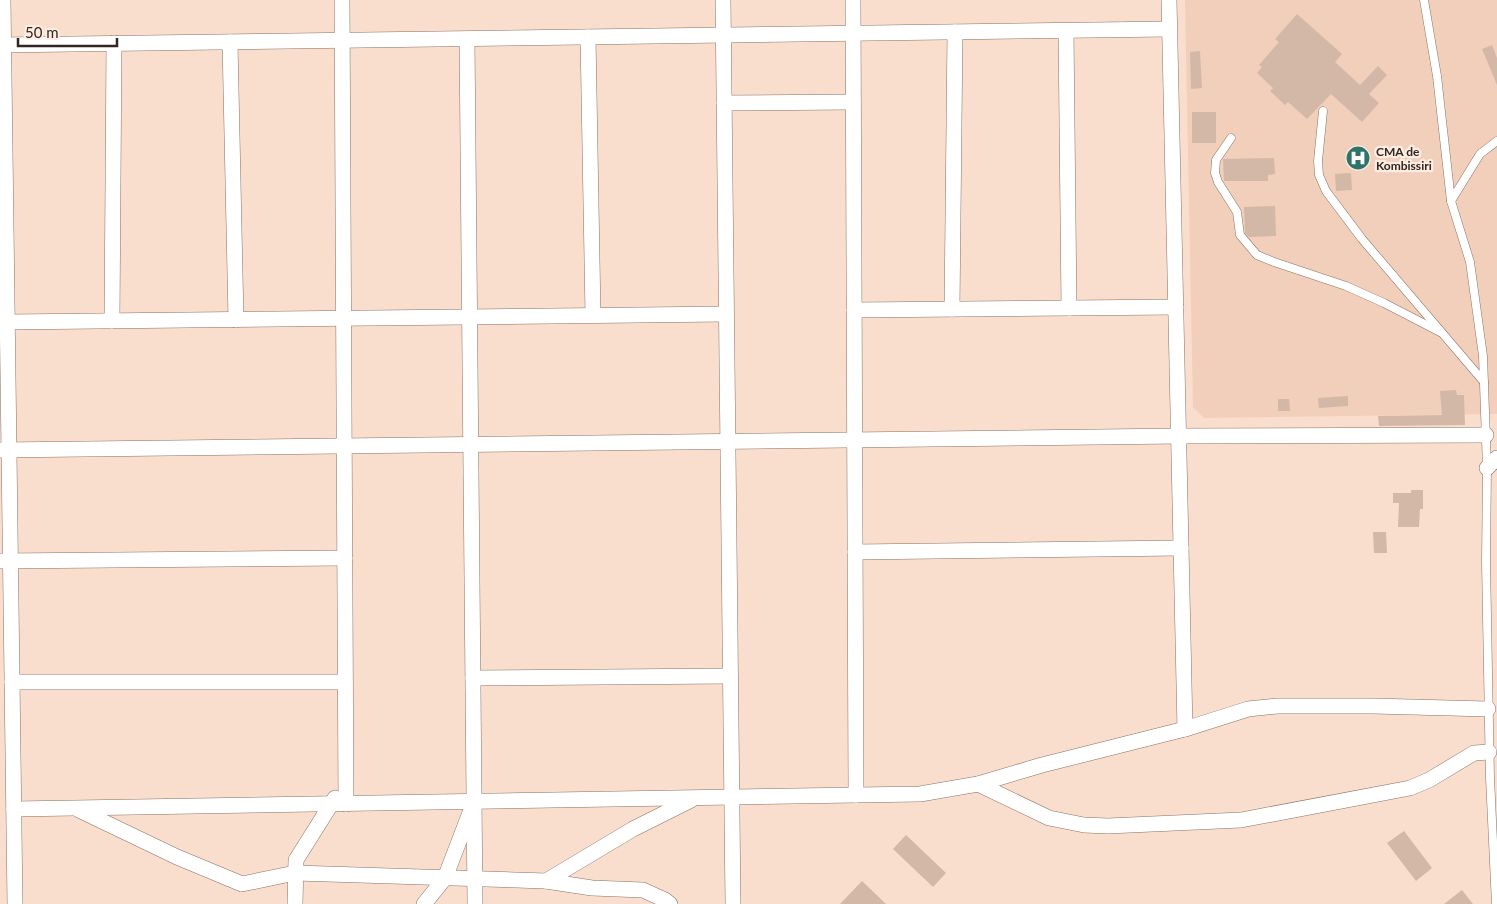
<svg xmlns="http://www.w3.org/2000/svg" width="1497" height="904" viewBox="0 0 1497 904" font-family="Lato,sans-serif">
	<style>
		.built { fill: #f1cfbb }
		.building { fill: #d3b8a8 }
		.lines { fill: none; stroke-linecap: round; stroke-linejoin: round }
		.service-casing { stroke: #8b7264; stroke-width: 9 }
		.minor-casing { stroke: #8b7264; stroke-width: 16 }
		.service { stroke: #fff; stroke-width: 8 }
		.minor { stroke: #fff; stroke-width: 15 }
		.labels { text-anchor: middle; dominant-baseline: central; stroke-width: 4.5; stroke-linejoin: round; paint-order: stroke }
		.poi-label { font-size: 12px; font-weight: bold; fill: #312620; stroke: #feede3; text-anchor: start }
	</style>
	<rect width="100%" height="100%" fill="#f9ddcd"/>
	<polygon class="built" points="1185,0 1497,0 1497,414 1204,418 1193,407"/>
	<g class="building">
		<polygon points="1297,14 1342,54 1335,62 1360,85 1378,66 1387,75 1369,94 1379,103 1362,122 1331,94 1307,119 1288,102 1285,105 1270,91 1273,88 1257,73 1262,67 1259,65 1279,42 1275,39"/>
		<polygon points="1492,45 1497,58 1497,85 1482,49"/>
		<polygon points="1200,51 1202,88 1191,89 1190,52"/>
		<rect x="1192" y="112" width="24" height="31"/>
		<polygon points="1274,158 1275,174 1268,175 1268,181 1224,181 1223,159"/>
		<polygon points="1351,173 1352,190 1336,191 1335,174"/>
		<polygon points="1275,206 1276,236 1249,237 1245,233 1244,207"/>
		<polygon points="1456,390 1457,395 1464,395 1465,425 1379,426 1378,416 1442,415 1440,391"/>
		<polygon points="1348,396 1348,406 1319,408 1318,398"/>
		<polygon points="1278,399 1289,399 1290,411 1278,411"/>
		<polygon points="1411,490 1423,490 1423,509 1420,509 1419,527 1398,527 1399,503 1393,503 1393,493 1411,493"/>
		<polygon points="1373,532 1386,532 1387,553 1374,553"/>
		<polygon points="1404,831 1432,868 1416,881 1387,843"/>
		<polygon points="906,835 946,873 933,887 893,849"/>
		<polygon points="862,881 886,904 840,904"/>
		<polygon points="1462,890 1473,904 1444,904"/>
	</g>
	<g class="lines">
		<defs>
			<g id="service">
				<polyline points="1424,0 1437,76 1451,201 1470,262 1483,356 1487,468 1486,562 1490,778 1496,904"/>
				<polyline points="1323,111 1318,161 1319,175 1326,191 1362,239 1484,382"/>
				<polyline points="1231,138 1216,160 1215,173 1218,182 1237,212 1240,235 1257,255 1274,262 1346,286 1384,303 1442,333"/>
				<polyline points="1451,201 1480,154 1497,141"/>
			</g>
			<g id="minor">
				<polyline points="3,0 15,904"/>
				<polyline points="342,0 346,804"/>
				<polyline points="723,0 733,904"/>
				<polyline points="853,0 856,795"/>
				<polyline points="1169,0 1185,729"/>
				<polyline points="1066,31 1069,308"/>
				<polyline points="588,37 593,315"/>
				<polyline points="467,39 475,904"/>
				<polyline points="230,42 236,320"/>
				<polyline points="0,45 1169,29"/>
				<polyline points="724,103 853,102"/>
				<polyline points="952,309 955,32"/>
				<polyline points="854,310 1176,307"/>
				<polyline points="112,321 114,43"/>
				<polyline points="7,322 726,314"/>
				<polyline points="0,450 1179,436 1486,435"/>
				<polyline points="1487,468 1497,458"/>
				<polyline points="855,552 1181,548"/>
				<polyline points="1,561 345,558"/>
				<polyline points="473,678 730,676"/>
				<polyline points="12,682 345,682"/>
				<polyline points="978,784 1049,818 1084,825 1108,826 1241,820 1410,788 1429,780 1474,753 1489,752"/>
				<polyline points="14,809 920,794 978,784 1042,765 1185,729 1248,709 1277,706 1373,706 1488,709"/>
				<polyline points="79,810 177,857 242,884 295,873 546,881 592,888 643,890 665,900 670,904"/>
				<polyline points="546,881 633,829 691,800"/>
				<polyline points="295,904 296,860 335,798"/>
				<polyline points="424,904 445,878 471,810"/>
			</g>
		</defs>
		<use href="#service" class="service-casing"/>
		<use href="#minor" class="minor-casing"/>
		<use href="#service" class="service"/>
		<use href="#minor" class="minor"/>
	</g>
	<defs>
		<symbol id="hospital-disc" viewBox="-11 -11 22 22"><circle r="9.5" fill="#2f7469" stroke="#feede3"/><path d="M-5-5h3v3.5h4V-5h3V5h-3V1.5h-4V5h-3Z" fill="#fff"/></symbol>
	</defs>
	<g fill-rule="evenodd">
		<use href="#hospital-disc" x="1344" y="144" width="28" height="28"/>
	</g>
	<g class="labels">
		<g class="poi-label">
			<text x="1376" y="151">CMA de<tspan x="1376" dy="14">Kombissiri</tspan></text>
		</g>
	</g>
	<path d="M18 38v8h99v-8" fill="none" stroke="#312620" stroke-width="2.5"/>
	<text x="25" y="38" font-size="15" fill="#312620" stroke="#feede3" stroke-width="4" paint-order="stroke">50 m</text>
</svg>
